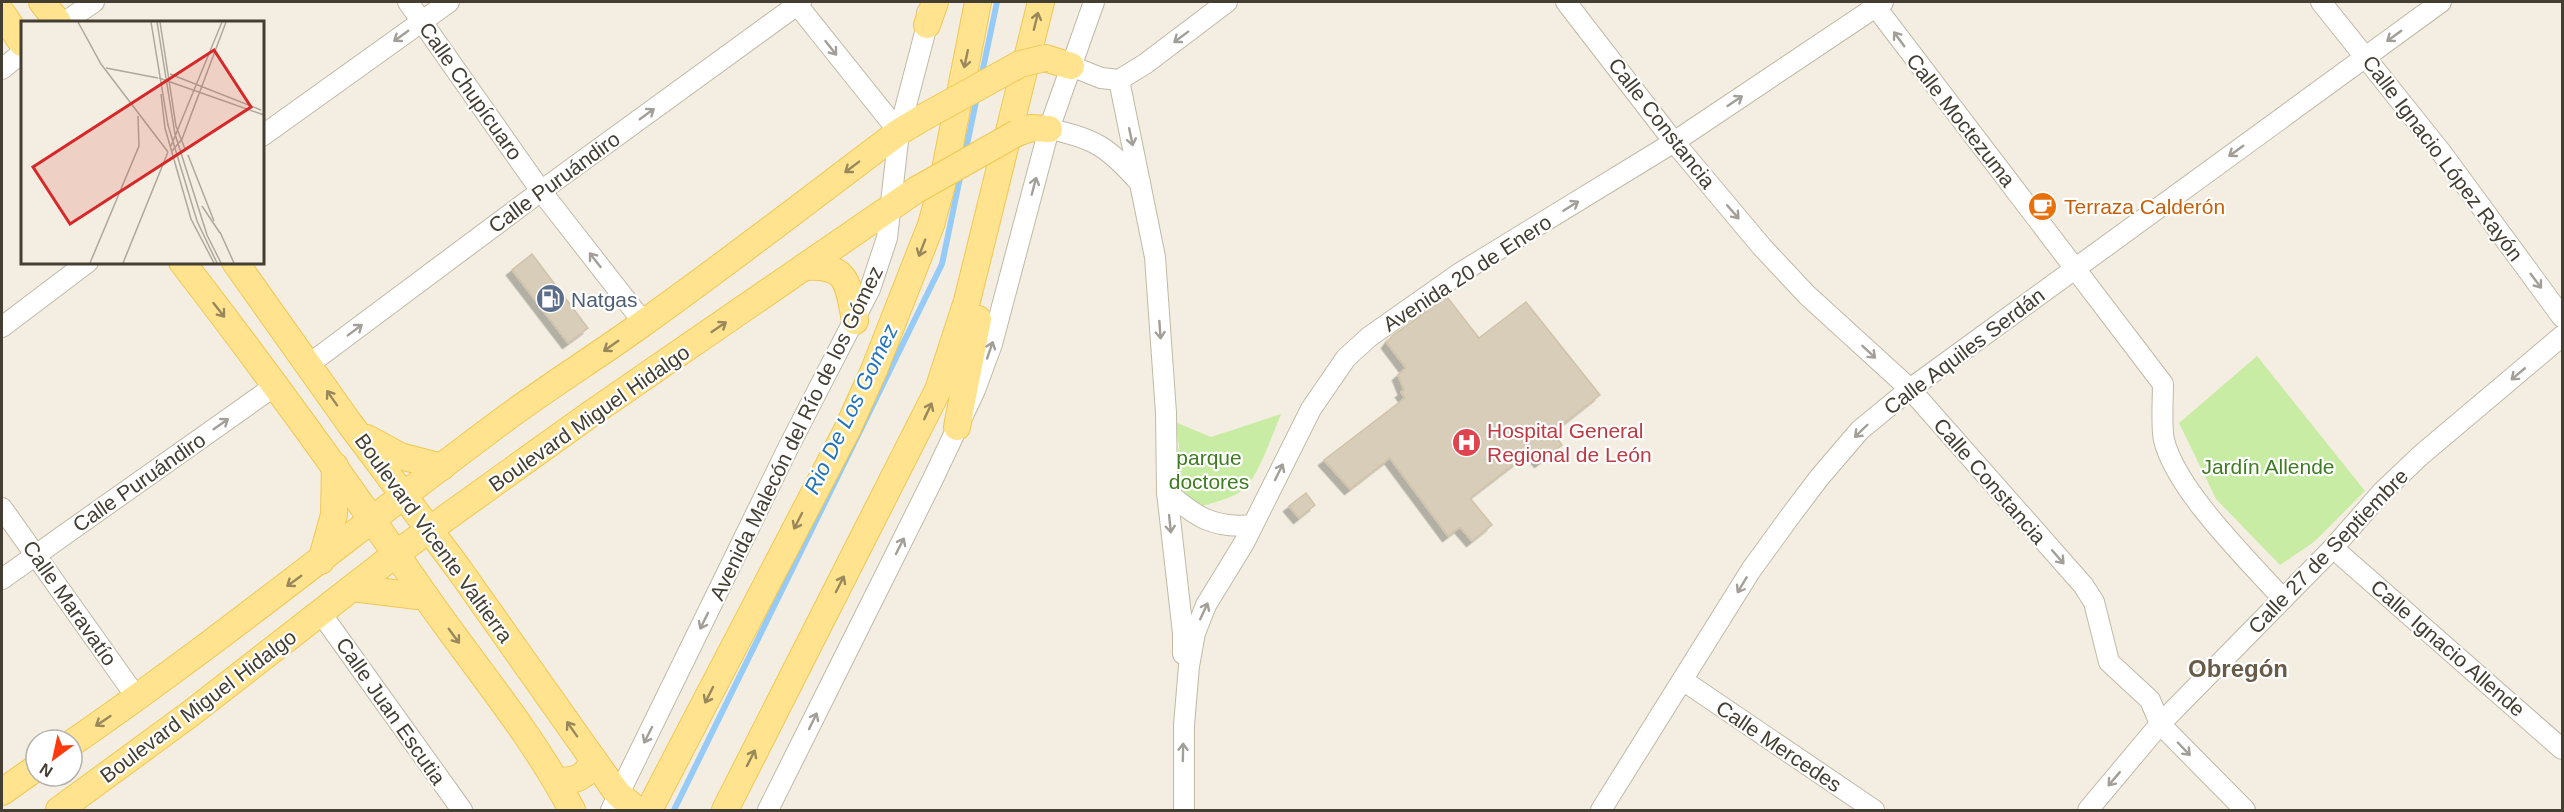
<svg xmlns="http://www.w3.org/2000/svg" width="2564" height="812" viewBox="0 0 2564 812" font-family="Helvetica,sans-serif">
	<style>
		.green { fill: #c9eca5 }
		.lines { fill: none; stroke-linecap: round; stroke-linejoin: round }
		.stream { stroke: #96cbf7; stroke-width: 6 }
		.building { fill: #d8cdb8; stroke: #d1c3a8; stroke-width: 1.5; filter: url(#shadow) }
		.minor-casing { stroke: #c1b9a6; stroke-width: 22 }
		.major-casing { stroke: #f0c752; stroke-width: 28 }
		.minor { stroke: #fff; stroke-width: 20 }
		.major { stroke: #ffe38e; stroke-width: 26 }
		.major-bridge-casing { stroke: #f0c752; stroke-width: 28; stroke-linecap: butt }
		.major-bridge { stroke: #ffe38e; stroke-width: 26 }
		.oneway { stroke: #98885b }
		.oneway2 { stroke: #a29e98 }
		.labels { text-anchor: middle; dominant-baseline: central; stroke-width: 4.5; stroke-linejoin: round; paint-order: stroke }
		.street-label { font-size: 21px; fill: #443e32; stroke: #fff }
		.food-label { font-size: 21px; fill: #c56008; stroke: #fff; text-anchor: start }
		.service-label { font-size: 21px; fill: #4e5e75; stroke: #fff; text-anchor: start }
		.health-label { font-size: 21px; fill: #be3a42; stroke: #fff; text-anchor: start }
		.park-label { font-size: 21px; fill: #3f7b20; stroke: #fff }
		.water-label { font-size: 22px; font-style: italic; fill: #2173ba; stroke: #fff }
		.quarter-label { font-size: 24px; font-weight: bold; fill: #685c48; stroke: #fff }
		.inset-road { fill: none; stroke: #ada89b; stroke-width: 1.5 }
		.view { fill: #d62828; fill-opacity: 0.15; stroke: #d62828; stroke-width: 3 }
		.inset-edge { fill: none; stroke: #443e32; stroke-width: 3 }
	</style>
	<defs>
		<filter id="shadow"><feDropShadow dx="-5.5" dy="5.5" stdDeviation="0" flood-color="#0004"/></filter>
	</defs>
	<rect width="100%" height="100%" fill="#f3eee1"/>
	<g class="green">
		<polygon points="2257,356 2365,491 2314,542 2280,565 2216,499 2179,423"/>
		<path d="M1281 414C1273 433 1260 472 1246 487 1237 497 1216 502 1203 506L1189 498 1179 488 1176 463 1179 446 1175 422 1211 437Z"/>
	</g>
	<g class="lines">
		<g class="stream">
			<polyline points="981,78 997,2"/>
			<polyline points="965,154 977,97"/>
			<polyline points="674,810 942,264 961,173"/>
		</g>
	</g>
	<g class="building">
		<polygon points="532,254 588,328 568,343 512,270"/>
		<polygon points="1447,297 1479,338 1526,302 1600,395 1553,432 1562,445 1540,462 1531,451 1470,498 1492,525 1472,541 1460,527 1448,536 1390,458 1350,489 1324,460 1405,398 1401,392 1404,390 1398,375 1406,368 1387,343 1392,336"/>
		<polygon points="1306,493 1315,505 1299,518 1289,506"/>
	</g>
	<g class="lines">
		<defs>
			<g id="minor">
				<polyline points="408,2 541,191 644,323"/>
				<polyline points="795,2 899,132"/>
				<polyline points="1566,2 1674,142 1762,247 1807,295 1910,389 2083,585 2094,602 2109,662 2150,700 2160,724 2245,810"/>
				<path d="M1872 2 2163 384C2163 399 2161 427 2164 440 2176 490 2248 560 2283 599"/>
				<polyline points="2321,2 2441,152 2562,317"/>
				<polyline points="65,22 94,2"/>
				<polyline points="1071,66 1101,78 1119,80"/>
				<polyline points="2,69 22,53"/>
				<polyline points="1119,80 1155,257 1166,413 1167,492 1183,633 1183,654"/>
				<polyline points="1119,80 1145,64 1227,2"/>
				<path d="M1049 129C1095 138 1109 148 1140 183"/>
				<polyline points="262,136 449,2"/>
				<polyline points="2,327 88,262"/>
				<polyline points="308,365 541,191 801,2"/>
				<path d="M1167 492C1195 516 1213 529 1252 525"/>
				<polyline points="2,508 137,698"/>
				<polyline points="2333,548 2562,749"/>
				<polyline points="2,579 276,385"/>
				<polyline points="320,612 462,810"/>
				<polyline points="1684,681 1874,810"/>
				<polyline points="611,810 789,446 870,289 887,238 899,132 927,25 927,13"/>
				<polyline points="768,810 932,481 975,390 992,344 1049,129 1094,2"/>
				<polyline points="1184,810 1184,725 1189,666 1195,633 1206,605 1244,543 1311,409 1346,358 1369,337 1460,273 1674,142 1883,2"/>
				<polyline points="1601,810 1751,570 1791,515 1819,478 1860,430 1910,389 2441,2"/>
				<polyline points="2088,810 2160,724 2333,548 2382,492 2421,455 2562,336"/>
			</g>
			<g id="major">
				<polyline points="42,2 58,22"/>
				<polyline points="2,13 22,43"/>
				<polyline points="927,25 935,2"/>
				<polyline points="1045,58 1071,66"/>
				<polyline points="1017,133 1031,128 1049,129"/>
				<path d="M182 262C267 372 347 483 426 597 475 667 532 734 572 810"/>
				<polyline points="235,262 350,424 458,568 593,759 618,794 637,810"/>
				<path d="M804 267C849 264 848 284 855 321"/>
				<polyline points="957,427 978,319"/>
				<polyline points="367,438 400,456 442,467"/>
				<polyline points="321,561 334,515 335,466"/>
				<polyline points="352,588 426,597"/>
				<path d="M72 743C220 641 358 528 502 421 548 387 596 357 642 324 729 262 814 196 899 132L924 117"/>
				<path d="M557 781C575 781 587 778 593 759"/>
				<polyline points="2,792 36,768"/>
				<polyline points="59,810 190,714 397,553 592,413 916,190"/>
				<polyline points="649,810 848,428 874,370 931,225 942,185 978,2"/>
				<polyline points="725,810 938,390 967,301 1041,2"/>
			</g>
		</defs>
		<use href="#minor" class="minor-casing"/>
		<use href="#major" class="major-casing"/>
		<use href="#minor" class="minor"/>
		<use href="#major" class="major"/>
		<defs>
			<g id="major-bridge">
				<polyline points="924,117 1020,64 1045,58"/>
				<polyline points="916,190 1017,133"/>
			</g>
		</defs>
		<use href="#major-bridge" class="major-bridge-casing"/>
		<use href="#major-bridge" class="major-bridge"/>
	</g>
	<defs><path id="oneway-shaft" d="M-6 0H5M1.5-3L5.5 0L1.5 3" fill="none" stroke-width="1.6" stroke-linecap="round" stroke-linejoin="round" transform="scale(1.5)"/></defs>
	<g class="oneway">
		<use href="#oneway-shaft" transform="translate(1036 21) rotate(-76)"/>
		<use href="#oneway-shaft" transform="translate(966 59) rotate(102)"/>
		<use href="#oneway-shaft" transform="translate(852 167) rotate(143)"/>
		<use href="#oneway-shaft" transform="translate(922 248) rotate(111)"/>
		<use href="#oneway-shaft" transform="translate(219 310) rotate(52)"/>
		<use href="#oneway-shaft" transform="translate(719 327) rotate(-34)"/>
		<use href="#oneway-shaft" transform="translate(611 346) rotate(145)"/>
		<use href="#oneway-shaft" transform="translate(332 398) rotate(-125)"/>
		<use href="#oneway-shaft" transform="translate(928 411) rotate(-65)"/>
		<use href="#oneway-shaft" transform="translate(798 521) rotate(117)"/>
		<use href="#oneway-shaft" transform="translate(294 581) rotate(144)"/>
		<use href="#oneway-shaft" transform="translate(840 584) rotate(-63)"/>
		<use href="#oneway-shaft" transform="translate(454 636) rotate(54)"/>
		<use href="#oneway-shaft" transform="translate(709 695) rotate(117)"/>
		<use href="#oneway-shaft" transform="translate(103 721) rotate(146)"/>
		<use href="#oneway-shaft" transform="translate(572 729) rotate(-125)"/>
		<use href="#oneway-shaft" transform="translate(751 758) rotate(-63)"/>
	</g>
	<g class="oneway2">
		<use href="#oneway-shaft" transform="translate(401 36) rotate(144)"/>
		<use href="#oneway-shaft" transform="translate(2394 36) rotate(144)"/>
		<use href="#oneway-shaft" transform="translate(1181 37) rotate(143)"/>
		<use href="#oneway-shaft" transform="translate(1899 39) rotate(-126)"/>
		<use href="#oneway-shaft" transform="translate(831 48) rotate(52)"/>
		<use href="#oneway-shaft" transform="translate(1735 101) rotate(-34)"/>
		<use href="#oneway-shaft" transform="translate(647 114) rotate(-36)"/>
		<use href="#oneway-shaft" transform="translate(1131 137) rotate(78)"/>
		<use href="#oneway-shaft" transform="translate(2236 151) rotate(144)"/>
		<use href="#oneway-shaft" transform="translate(1034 186) rotate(-75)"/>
		<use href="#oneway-shaft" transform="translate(1571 206) rotate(-32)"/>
		<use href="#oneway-shaft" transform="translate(1733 212) rotate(49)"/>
		<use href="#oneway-shaft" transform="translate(595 260) rotate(-128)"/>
		<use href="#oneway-shaft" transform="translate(2536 281) rotate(53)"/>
		<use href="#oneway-shaft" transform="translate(355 330) rotate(-37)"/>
		<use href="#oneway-shaft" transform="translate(1160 330) rotate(86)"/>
		<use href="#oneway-shaft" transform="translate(990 350) rotate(-71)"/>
		<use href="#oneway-shaft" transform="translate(1869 352) rotate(43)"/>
		<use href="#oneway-shaft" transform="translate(2518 374) rotate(140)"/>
		<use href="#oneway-shaft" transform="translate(221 424) rotate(-35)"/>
		<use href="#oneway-shaft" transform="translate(1861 431) rotate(136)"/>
		<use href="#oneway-shaft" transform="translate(1279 472) rotate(-64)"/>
		<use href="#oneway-shaft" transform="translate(1170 524) rotate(84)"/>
		<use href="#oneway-shaft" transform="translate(900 546) rotate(-63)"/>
		<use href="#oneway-shaft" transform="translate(2058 557) rotate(49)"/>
		<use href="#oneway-shaft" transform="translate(1742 585) rotate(121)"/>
		<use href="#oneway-shaft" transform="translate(1204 611) rotate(-65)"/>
		<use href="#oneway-shaft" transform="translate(704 621) rotate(116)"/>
		<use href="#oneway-shaft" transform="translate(813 721) rotate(-64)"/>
		<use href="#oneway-shaft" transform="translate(648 735) rotate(117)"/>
		<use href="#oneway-shaft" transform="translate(2184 749) rotate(46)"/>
		<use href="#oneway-shaft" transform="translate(1183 752) rotate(-89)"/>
		<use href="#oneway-shaft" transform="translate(2114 779) rotate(130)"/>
	</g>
	<defs>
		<symbol id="cafe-disc" viewBox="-11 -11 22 22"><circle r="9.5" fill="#e8710a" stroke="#fff"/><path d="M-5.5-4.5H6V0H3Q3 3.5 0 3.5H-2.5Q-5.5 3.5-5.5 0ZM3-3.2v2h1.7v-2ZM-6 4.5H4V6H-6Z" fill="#fff"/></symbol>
		<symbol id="fuel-disc" viewBox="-11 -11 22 22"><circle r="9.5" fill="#5c6f8a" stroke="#fff"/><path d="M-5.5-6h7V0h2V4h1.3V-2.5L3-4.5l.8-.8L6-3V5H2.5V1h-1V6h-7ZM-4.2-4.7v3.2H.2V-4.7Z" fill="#fff"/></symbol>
		<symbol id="hospital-disc" viewBox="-11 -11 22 22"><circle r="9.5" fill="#e0444e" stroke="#fff"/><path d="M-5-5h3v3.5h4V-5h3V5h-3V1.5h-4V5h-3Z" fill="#fff"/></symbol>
	</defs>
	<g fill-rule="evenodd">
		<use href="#cafe-disc" x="2026" y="190" width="33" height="33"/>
		<use href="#fuel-disc" x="534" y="282" width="33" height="33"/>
		<use href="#hospital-disc" x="1450" y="426" width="33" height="33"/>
	</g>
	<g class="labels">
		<g class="street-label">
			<text transform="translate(471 91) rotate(55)">Calle Chupícuaro</text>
			<text transform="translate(1961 120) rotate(52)">Calle Moctezuma</text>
			<text transform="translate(1662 123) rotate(52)">Calle Constancia</text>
			<text transform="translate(2443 158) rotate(53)">Calle Ignacio López Rayón</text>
			<text transform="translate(554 182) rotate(-36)">Calle Puruándiro</text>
			<text transform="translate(1467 273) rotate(-33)">Avenida 20 de Enero</text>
			<text transform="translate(1964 351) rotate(-37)">Calle Aquiles Serdán</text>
			<text transform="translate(589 418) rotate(-35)">Boulevard Miguel Hidalgo</text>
			<text transform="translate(796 433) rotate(-64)">Avenida Malecón del Río de los Gómez</text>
			<text transform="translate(1990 481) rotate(49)">Calle Constancia</text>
			<text transform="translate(139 482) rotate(-35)">Calle Puruándiro</text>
			<text transform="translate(434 538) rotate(54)">Boulevard Vicente Valtierra</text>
			<text transform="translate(2328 551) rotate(-46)">Calle 27 de Septiembre</text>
			<text transform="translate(70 603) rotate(55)">Calle Maravatío</text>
			<text transform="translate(2448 648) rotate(41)">Calle Ignacio Allende</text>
			<text transform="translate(198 706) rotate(-37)">Boulevard Miguel Hidalgo</text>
			<text transform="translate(391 711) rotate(55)">Calle Juan Escutia</text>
			<text transform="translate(1779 746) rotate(34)">Calle Mercedes</text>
		</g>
		<g class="food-label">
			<text x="2064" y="206">Terraza Calderón</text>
		</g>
		<g class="service-label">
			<text x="571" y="299">Natgas</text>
		</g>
		<g class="health-label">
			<text x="1487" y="430">Hospital General<tspan x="1487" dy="24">Regional de León</tspan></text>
		</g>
		<g class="park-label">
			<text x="1209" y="457">parque<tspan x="1209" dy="24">doctores</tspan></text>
			<text x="2268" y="466">Jardín Allende</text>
		</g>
		<g class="water-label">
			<text transform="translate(851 409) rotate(-64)">Rio De Los Gomez</text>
		</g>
		<g class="quarter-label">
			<text x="2238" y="668">Obregón</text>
		</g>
	</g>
	<g transform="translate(21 21)">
		<rect width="243" height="243" fill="#f3eee1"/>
		<path class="inset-road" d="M57 1 80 43 147 131M130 1 147 104 176 200 196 242M136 1 154 113 186 214 200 242M139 1 155 105 164 128M85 47 137 57M149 53 240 89M138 57 243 94M140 73 144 107 170 198 193 242M150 125 201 1M151 130 161 118 205 1M167 134 193 200M181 185 199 212M199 211 213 242M69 242 118 125 117 95M102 242 147 131"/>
		<path class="view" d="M193 29 230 86 49 203 12 146Z"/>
		<rect width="243" height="243" class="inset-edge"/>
	</g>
	<rect width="2564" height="812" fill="none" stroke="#443e32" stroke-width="6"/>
	<g transform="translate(54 758) rotate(213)"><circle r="28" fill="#ffffff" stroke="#b4b2ad" stroke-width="1.5"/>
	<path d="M0-4.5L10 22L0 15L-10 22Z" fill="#ff3a0c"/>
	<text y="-9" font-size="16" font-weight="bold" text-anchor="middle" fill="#443e32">N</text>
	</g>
</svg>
